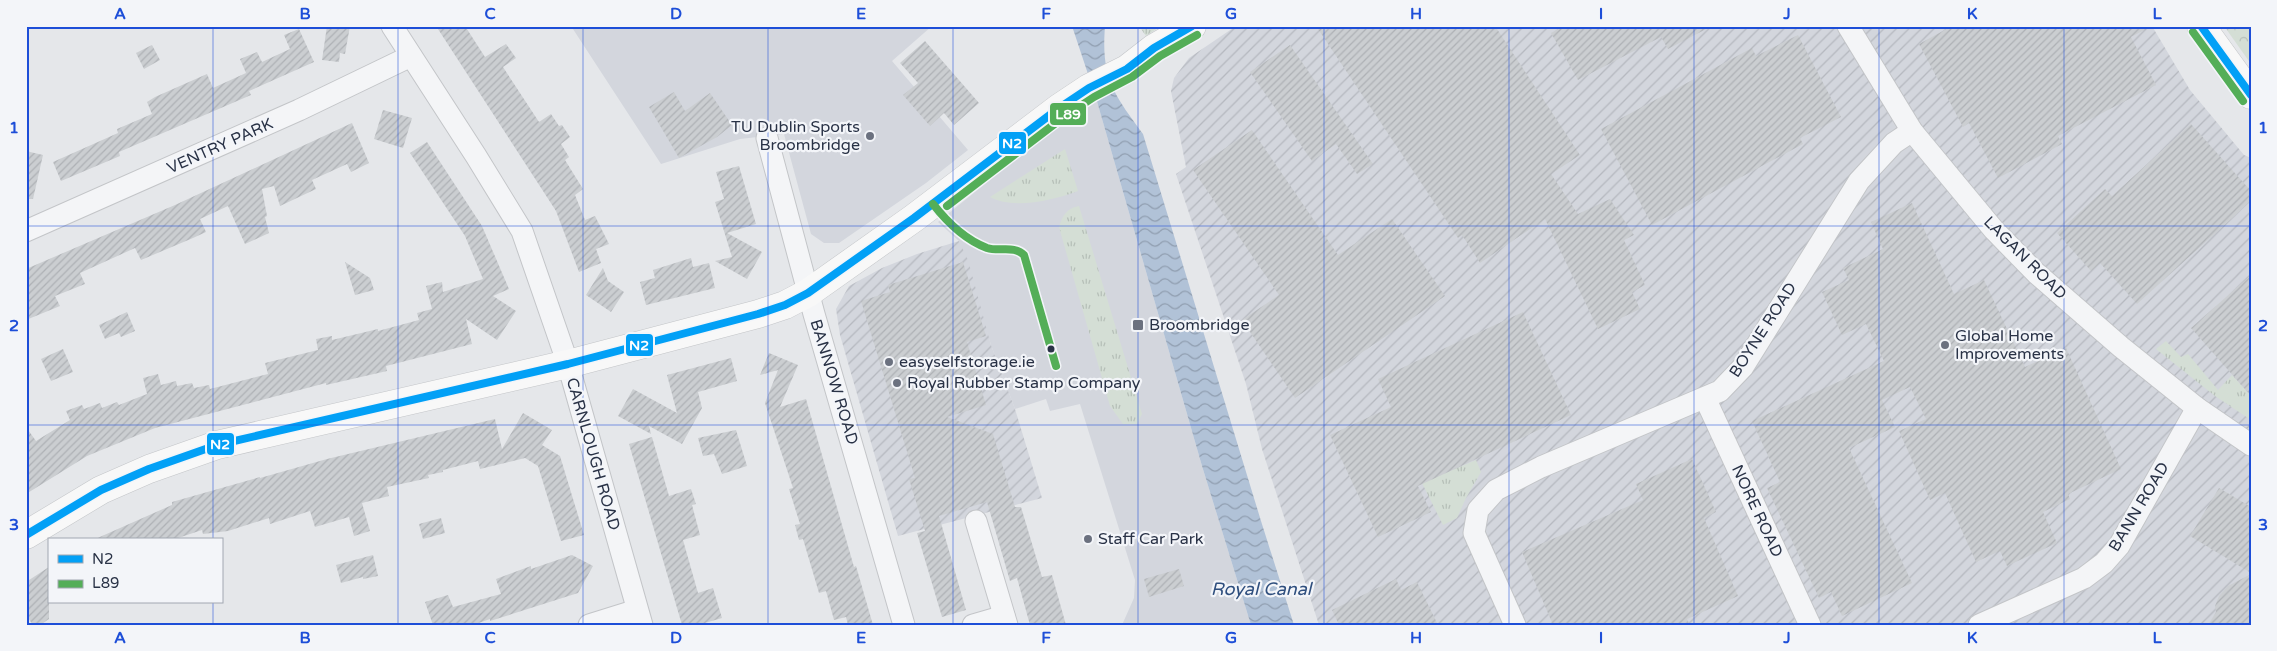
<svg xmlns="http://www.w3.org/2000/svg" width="2277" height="651" viewBox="0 0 2277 651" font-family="'Varela Round',sans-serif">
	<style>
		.built { fill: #d3d6dd }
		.industrial { fill: url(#industrial-furrows) }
		.grass { fill: url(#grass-tufts) }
		.forest { fill: url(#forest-crowns) }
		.water { fill: url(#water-waves) }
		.building { fill: url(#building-hatch) }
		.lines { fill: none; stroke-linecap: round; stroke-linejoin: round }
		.street-casing { stroke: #c3c5c8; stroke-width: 23 }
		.secondary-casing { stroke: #c3c5c8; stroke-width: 29 }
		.street { stroke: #f4f5f7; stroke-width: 21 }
		.secondary { stroke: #f8f8f8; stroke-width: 28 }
		.bus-1-casing { stroke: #f3f5f9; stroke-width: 11 }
		.bus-2-casing { stroke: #f3f5f9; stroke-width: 11 }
		.bus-1 { stroke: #02a0f6; stroke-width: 8 }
		.bus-2 { stroke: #54ae58; stroke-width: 8 }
		.grid { fill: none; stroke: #1d4ed8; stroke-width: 1; stroke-opacity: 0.55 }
		.poi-dot { fill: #6b717f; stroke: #f3f5f9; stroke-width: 2 }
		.bus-dot { fill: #293246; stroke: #f3f5f9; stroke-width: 2 }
		.labels { text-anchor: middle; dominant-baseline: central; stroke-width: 4.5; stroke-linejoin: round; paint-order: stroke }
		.poi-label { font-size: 16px; fill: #293246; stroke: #f3f5f9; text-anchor: start }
		.street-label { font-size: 16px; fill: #293246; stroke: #f3f5f9 }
		.water-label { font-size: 18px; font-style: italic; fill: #2f4f7e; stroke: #f3f5f9 }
		.line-badge { stroke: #f3f5f9; stroke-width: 2 }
		.badge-label { font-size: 14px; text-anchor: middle; font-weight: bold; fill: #fff }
		.neatline { fill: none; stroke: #1d4ed8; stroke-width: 2 }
		.grid-label { font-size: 16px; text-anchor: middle; font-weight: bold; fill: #1d4ed8 }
	</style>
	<defs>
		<pattern id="industrial-furrows" width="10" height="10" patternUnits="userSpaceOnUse" patternTransform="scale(1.25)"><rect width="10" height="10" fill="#d3d6dd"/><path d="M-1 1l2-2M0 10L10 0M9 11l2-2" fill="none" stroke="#b5b8bf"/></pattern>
		<pattern id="grass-tufts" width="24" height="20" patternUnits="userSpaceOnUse" patternTransform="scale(1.25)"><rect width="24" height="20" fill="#d4ded5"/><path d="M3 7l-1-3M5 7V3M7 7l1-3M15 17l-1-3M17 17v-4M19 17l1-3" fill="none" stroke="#b6bfb8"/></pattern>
		<pattern id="forest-crowns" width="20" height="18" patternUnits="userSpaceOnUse" patternTransform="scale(1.25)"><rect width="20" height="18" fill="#d4ded5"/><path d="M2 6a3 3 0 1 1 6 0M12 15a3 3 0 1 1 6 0" fill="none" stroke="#b6bfb8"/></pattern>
		<pattern id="water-waves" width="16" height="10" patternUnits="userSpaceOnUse" patternTransform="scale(1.25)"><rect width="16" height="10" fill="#b1c2d7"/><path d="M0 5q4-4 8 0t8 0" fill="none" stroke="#909eb0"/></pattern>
		<pattern id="building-hatch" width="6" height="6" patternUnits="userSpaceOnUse" patternTransform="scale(1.25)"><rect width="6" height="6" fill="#cbced1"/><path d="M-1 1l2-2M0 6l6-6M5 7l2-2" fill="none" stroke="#aeb1b5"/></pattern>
	</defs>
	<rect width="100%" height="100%" fill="#e5e7ea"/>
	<g class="built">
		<polygon points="571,26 932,26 892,61 968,150 926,183 839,243 824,243 811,234 784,134 740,139 661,164"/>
		<polygon points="1096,98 1202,466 1251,625 1122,625 1134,598 1135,580 1080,404 1050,411 1046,399 1015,409 991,345 959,241 938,222 1056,126"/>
	</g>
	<g class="industrial">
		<polygon points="1236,26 2152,26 2190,90 2244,155 2251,158 2251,625 1319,625 1262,449 1246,384 1176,174 1186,167 1171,91 1174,78 1189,58"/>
		<polygon points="959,241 968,260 991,345 1015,409 1042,498 898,536 840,335 836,309 849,286 882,268 917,254"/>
	</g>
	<g class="grass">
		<polygon points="1139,26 1161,26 1146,36"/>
		<path d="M1065 149 1078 191C1054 200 1013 210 990 197Z"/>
		<path d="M1079 206 1142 414 1137 424H1123L1110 406 1059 227C1063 215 1066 209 1079 206Z"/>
		<polygon points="2166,341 2181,357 2188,354 2218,390 2232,375 2251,396 2251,420 2215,396 2156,349"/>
		<polygon points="1476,460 1481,472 1466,498 1457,518 1443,525 1422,483"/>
	</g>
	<polygon class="forest" points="2224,26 2251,26 2251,64"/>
	<path class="water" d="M1072 26H1105C1101 78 1113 93 1143 134L1261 521 1294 625H1251L1202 466 1096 98Z"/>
	<g class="building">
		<polygon points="327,26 350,26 345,54 340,53 339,62 322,60"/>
		<polygon points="436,26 465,26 485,57 506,44 516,58 503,67 539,122 551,114 559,126 562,125 570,137 561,144 569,157 565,160 583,189 575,195 585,220 595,216 609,244 596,249 601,263 579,272 556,211"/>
		<polygon points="1316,26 1495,26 1580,155 1551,174 1578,214 1610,199 1634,235 1624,240 1645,285 1632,292 1640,309 1598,329 1545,219 1480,263 1462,235 1458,238"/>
		<polygon points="1564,26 1712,26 1668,49 1661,37 1578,80 1551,33"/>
		<polygon points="1952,26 2152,26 2131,37 2156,85 2058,136 2062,144 1998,178 1969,123 1963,127 1919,44"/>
		<polygon points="299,29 314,62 249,91 251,95 119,152 120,156 61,181 53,162 118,133 117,129 152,114 147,102 155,97 207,74 213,88 246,73 240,59 257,52 262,62 290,49 284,35"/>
		<polygon points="1798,35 1841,117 1800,138 1803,144 1652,225 1601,129 1752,48 1756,56"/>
		<polygon points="925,41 979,103 954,125 944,113 930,126 903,95 918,83 900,63"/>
		<polygon points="152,45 160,60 144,69 136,53"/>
		<polygon points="1290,45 1373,164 1357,174 1336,144 1312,161 1250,72"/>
		<polygon points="674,92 685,111 710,93 732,125 717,137 679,158 649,107"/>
		<polygon points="383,110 412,118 403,148 374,139"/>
		<polygon points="352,123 369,163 351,172 347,164 312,180 316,189 280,206 274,186 262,189 267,216 265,217 269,233 245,244 228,206 200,219 206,232 193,238 141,260 135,248 80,273 85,284 55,296 60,306 26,320 26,269 175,205"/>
		<polygon points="2191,124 2251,191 2251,201 2137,304 2100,263 2091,271 2057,233 2105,189 2112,196"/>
		<polygon points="1252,130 1338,255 1392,219 1445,296 1295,398 1242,320 1279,295 1193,170"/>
		<polygon points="427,142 482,226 509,289 493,296 516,311 497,340 466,319 472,344 386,366 387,371 326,385 326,383 155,428 87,456 26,494 26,427 36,441 70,420 66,411 82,405 84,409 100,403 102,408 117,402 119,405 147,394 143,378 158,374 161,385 176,381 177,386 192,383 194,388 209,385 210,389 268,374 265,363 318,350 316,339 332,336 332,340 378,329 378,331 419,320 417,313 432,309 426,286 442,282 443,292 483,279 465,236 410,153"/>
		<polygon points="26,151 43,155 33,199 26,199"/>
		<polygon points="739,166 756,224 727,233 762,252 747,279 715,261 732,257 715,202 724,199 716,172"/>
		<polygon points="1912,203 1954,294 1984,280 2025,367 2066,348 2121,469 2068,494 2070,499 2043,512 2057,543 2007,566 2000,551 1976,562 1945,493 1930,500 1899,431 1926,419 1910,387 1882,400 1895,427 1849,448 1912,583 1842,616 1831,592 1819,598 1767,488 1780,482 1752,421 1884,361 1866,324 1842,335 1822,292 1849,280 1843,268 1883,249 1871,222"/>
		<polygon points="691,258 693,267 709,263 715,288 646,305 640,282 655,278 653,270"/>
		<polygon points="345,262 370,278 374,290 355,295"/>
		<polygon points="963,262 986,336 967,342 986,405 947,417 993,434 1015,507 1021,507 1042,577 1052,575 1066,625 1030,625 1017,578 1010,581 987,502 939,516 966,610 942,617 917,533 925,531 909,479 915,478 861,301 890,292 888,285"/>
		<polygon points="603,268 608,281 624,292 611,312 586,295"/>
		<polygon points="2251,275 2251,396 2191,328"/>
		<polygon points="127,312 135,331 121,337 119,333 105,339 99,325"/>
		<polygon points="1523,312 1571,415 1418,486 1431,512 1378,537 1330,435 1391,407 1378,379"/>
		<polygon points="63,349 73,372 51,381 41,359"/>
		<polygon points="769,353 798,365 780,407 806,399 854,567 856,566 873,625 848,625 846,617 834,620 826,591 819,593 803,539 799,540 795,525 800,524 789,489 793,488 765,403 778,370 760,375"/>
		<polygon points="731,358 737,381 698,392 702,408 682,444 649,426 651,434 618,416 633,389 677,413 667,375"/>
		<polygon points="523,413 552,430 542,445 560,456 584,535 561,541 538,466 525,458 480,469 478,461 443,470 443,472 428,475 429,478 387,487 389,496 362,503 370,531 354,536 349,517 315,527 310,511 270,524 269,518 228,531 203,534 202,530 172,540 93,540 172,505 172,502 260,477 260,478 327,459 495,419 502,449"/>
		<polygon points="736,430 747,466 722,474 714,454 703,456 698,438"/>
		<polygon points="652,437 669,496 691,489 696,504 692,505 700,535 683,540 698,593 713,588 722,618 698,625 682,625 629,444"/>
		<polygon points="1692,459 1716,512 1704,518 1738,596 1687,619 1690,625 1553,625 1522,552 1643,500 1636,484"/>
		<polygon points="2219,488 2251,507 2251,573 2190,536"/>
		<polygon points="441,518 445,533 423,539 419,524"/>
		<polygon points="373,555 378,576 363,579 363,577 341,583 336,565"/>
		<polygon points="572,555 593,566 578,593 490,621 490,619 473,625 433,625 425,602 448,595 453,607 501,594 496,579 531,566 531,569"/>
		<polygon points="49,567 49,619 40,625 33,625 26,615 26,582"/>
		<polygon points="1179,569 1184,586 1149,597 1144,579"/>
		<polygon points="2251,574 2251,625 2208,625 2216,612 2215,606 2219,596 2228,586"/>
		<polygon points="1396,579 1401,590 1417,582 1438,625 1339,625 1332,610"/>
	</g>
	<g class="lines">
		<defs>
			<g id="street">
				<polyline points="392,26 476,156 522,231 568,364 642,625"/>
				<polyline points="1848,26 1912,131 1994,230 2036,273 2121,347 2197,408 2251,445"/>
				<polyline points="767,138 814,314 904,625"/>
				<polyline points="26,231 299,110 411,56"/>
				<polyline points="1705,398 1810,625"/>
				<polyline points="976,521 1007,625"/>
				<polyline points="589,625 637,610"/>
				<polyline points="973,625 1004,616"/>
				<polyline points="1515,625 1474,533 1478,510 1496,490 1541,467 1720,391 1743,367 1859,181 1894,143 1912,131"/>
				<polyline points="1979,625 2084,578 2104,563 2119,546 2197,408"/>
			</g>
			<g id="secondary">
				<polyline points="2201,26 2251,95"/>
				<polyline points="26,535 101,490 149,469 217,445 568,364 758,314 785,305 808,293 914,218 1059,108 1089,88 1127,69 1154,48 1192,26"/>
			</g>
		</defs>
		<use href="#street" class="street-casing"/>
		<use href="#secondary" class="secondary-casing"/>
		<use href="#street" class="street"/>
		<use href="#secondary" class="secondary"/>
		<defs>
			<g id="bus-1">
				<polyline points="2201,26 2251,95"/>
				<polyline points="26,535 101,490 149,469 217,445 568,364 758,314 785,305 808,293 914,218 1059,108 1089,88 1127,69 1154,48 1192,26"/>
			</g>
			<g id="bus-2">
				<polyline points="2193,32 2243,101"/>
				<path d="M933 204C947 222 966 240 987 248 1000 252 1014 245 1024 255L1056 366"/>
				<polyline points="947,206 1065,116 1094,97 1132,77 1160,56 1197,35"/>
			</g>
		</defs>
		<use href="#bus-1" class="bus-1-casing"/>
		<use href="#bus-2" class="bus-2-casing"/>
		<use href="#bus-1" class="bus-1"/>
		<use href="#bus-2" class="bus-2"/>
	</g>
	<path class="grid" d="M213 26V540M398 26V625M583 26V625M768 26V625M953 26V625M1138 26V625M1324 26V625M1509 26V625M1694 26V625M1879 26V625M2064 26V625M26 226H2251M26 425H2251M213 602V625"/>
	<g class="poi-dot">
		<circle cx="870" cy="136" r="5"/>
		<rect x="1132" y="319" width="12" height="12" rx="2.5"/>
		<circle cx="1945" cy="345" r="5"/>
		<circle cx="889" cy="362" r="5"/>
		<circle cx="897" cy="383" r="5"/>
		<circle cx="1088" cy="539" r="5"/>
	</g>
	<circle class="bus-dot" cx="1051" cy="349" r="4.5"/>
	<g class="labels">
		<g class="poi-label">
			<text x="860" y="127" text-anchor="end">TU Dublin Sports<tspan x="860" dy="18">Broombridge</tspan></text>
			<text x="1149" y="325">Broombridge</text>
			<text x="1955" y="336">Global Home<tspan x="1955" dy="18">Improvements</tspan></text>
			<text x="899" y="362">easyselfstorage.ie</text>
			<text x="907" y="383">Royal Rubber Stamp Company</text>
			<text x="1098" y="539">Staff Car Park</text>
		</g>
		<g class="street-label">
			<text transform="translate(220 146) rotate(-24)">VENTRY PARK</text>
			<text transform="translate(2025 258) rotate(45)">LAGAN ROAD</text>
			<text transform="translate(1763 330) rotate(-57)">BOYNE ROAD</text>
			<text transform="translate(834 382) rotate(73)">BANNOW ROAD</text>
			<text transform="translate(593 454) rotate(74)">CARNLOUGH ROAD</text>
			<text transform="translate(2139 507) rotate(-59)">BANN ROAD</text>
			<text transform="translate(1757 511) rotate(65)">NORE ROAD</text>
		</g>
		<g class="water-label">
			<text x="1261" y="589">Royal Canal</text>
		</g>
	</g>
	<g class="line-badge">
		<rect x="1049" y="102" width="38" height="24" rx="5" fill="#54ae58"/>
		<rect x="998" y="131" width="29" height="24" rx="5" fill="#02a0f6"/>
		<rect x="625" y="333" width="29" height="24" rx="5" fill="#02a0f6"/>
		<rect x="206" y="432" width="29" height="24" rx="5" fill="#02a0f6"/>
	</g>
	<g class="badge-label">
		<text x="1068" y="119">L89</text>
		<text x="1012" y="148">N2</text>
		<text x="639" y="350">N2</text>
		<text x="220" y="449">N2</text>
	</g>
	<rect width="2277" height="651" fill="none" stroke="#f3f5f9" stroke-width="55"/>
	<rect x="48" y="538" width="175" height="65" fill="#f3f5f9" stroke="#a2a7b1"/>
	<rect x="58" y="555" width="25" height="8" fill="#02a0f6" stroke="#a2a7b1"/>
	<text x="92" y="564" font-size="15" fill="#293246">N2</text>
	<rect x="58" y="580" width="25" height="8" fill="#54ae58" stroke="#a2a7b1"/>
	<text x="92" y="588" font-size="15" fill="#293246">L89</text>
	<rect x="28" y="28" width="2222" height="596" class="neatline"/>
	<g class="grid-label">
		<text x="120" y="19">A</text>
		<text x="305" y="19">B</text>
		<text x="490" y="19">C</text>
		<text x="676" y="19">D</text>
		<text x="861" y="19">E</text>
		<text x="1046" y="19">F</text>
		<text x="1231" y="19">G</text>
		<text x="1416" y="19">H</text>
		<text x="1601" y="19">I</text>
		<text x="1787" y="19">J</text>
		<text x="1972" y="19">K</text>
		<text x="2157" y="19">L</text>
		<text x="14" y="133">1</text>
		<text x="2263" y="133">1</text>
		<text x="14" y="331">2</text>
		<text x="2263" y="331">2</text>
		<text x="14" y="530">3</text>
		<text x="2263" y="530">3</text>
		<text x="120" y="643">A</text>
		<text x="305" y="643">B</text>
		<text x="490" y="643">C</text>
		<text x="676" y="643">D</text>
		<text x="861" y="643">E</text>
		<text x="1046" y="643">F</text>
		<text x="1231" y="643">G</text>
		<text x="1416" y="643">H</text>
		<text x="1601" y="643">I</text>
		<text x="1787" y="643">J</text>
		<text x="1972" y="643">K</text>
		<text x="2157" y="643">L</text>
	</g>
</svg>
